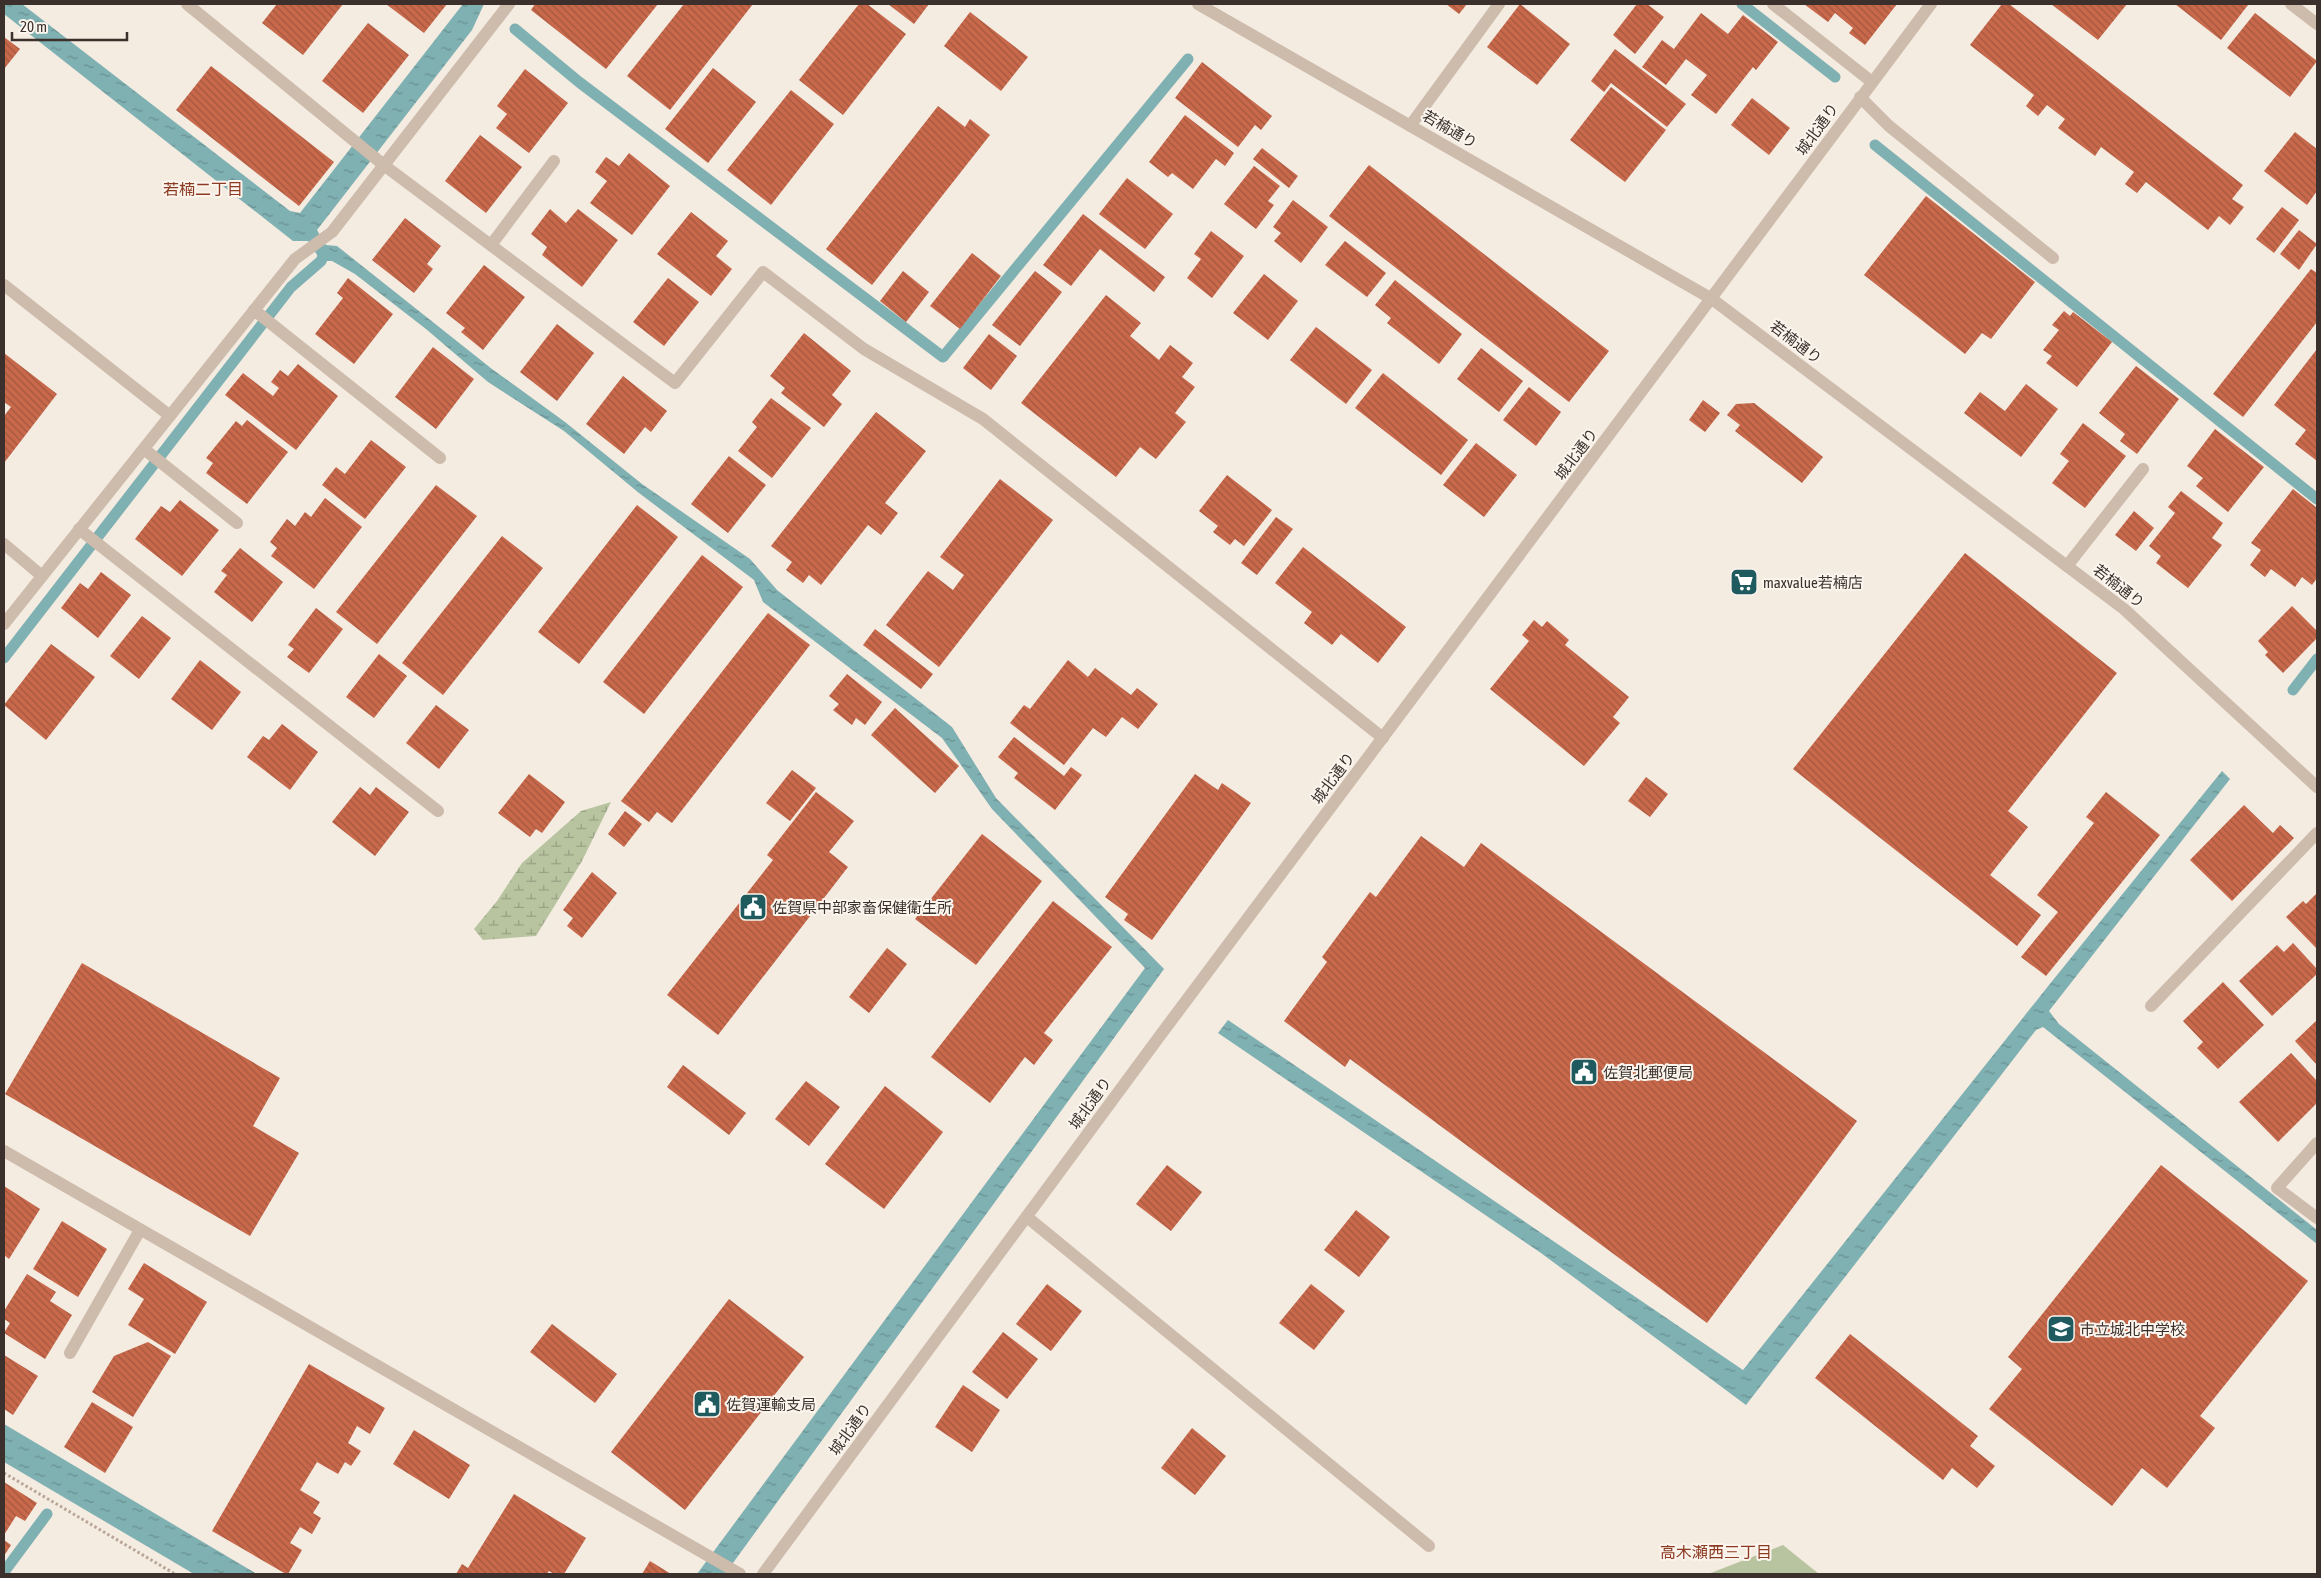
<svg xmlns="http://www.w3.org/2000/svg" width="2321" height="1578" viewBox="0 0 2321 1578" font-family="'Asap Condensed','Noto Sans JP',sans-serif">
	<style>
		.wetland { fill: url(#wetland-marsh) }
		.garden { fill: #b8c4a0 }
		.water { fill: url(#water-ripples) }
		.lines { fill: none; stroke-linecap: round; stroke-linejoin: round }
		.stream { stroke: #7fb0b2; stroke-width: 11 }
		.building { fill: url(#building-back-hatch) }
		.path { stroke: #b9a596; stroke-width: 3; stroke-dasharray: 2.5 2.5; stroke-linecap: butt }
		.minor { stroke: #cdbbac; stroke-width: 12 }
		.labels { text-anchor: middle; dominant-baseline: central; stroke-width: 4; stroke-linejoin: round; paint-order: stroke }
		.street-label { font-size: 15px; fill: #3b302b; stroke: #fbf5ee }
		.poi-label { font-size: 15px; fill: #3b302b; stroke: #fbf5ee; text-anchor: start }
		.neighbourhood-label { font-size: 16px; fill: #8c3b22; stroke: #fbf5ee }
	</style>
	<defs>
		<pattern id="wetland-marsh" width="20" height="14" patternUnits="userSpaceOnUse" patternTransform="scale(1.25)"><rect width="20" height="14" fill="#b8c4a0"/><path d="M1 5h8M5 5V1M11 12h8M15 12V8" fill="none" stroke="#97a083"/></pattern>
		<pattern id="water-ripples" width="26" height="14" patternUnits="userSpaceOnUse" patternTransform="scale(1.25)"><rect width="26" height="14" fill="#7fb0b2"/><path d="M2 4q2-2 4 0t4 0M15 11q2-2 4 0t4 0" fill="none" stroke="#699091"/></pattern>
		<pattern id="building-back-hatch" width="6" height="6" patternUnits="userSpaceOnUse" patternTransform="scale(1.25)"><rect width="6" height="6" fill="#c8694b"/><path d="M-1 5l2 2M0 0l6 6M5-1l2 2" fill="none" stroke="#a4573f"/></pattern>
	</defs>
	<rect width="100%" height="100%" fill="#f4ebe1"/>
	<polygon class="wetland" points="611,802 582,861 536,936 483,940 474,929 497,901 522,863 581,811"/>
	<polygon class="garden" points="1783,1545 1819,1574 1708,1574"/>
	<g class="water">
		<polygon points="4,4 22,4 290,211 300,213 463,4 484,4 472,30 317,230 326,245 337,246 492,369 565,422 642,484 750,559 777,590 952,727 996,798 1164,969 725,1574 697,1574 1145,968 992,809 942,738 763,602 754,580 639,493 564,431 488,382 426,329 355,274 332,261 321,261 308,241 293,241 4,14"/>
		<polygon points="2222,771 2230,779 2049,1011 2059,1024 2317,1230 2317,1244 2043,1027 2036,1030 1746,1405 1541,1253 1218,1033 1228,1020 1743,1370 2049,985"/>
		<polygon points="4,1424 257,1574 194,1574 4,1462"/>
	</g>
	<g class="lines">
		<g class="stream">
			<polyline points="1742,4 1835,77"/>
			<polyline points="515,29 579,82 943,357 1188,59"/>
			<polyline points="1875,145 2317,499"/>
			<polyline points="4,658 291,287 321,261 325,252"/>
			<polyline points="2293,690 2317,659"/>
			<polyline points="4,1572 47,1514"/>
		</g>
	</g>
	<g class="building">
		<polygon points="277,4 343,4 303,55 262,23"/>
		<polygon points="386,4 447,4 424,33"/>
		<polygon points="535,4 658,4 606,69 531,10"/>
		<polygon points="684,4 753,4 670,110 627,76"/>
		<polygon points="859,4 867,4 906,34 843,115 799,80"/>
		<polygon points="888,4 929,4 914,24"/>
		<polygon points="1446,4 1467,4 1459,14"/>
		<polygon points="1520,4 1570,44 1537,85 1487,47"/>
		<polygon points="1637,4 1647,4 1664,17 1635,54 1613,35"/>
		<polygon points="1804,4 1897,4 1865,45 1849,33 1853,28 1835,13 1828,22"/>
		<polygon points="2002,4 2009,4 2243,185 2232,199 2244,207 2230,225 2219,216 2208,230 2146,182 2137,193 2125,184 2134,172 2101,147 2095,156 2058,128 2065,119 2047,105 2038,116 2026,106 2034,95 1970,45"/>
		<polygon points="2051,4 2127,4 2098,40"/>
		<polygon points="2175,4 2246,4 2248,5 2221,40"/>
		<polygon points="970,12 1028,57 1001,91 944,46"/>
		<polygon points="1701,13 1728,34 1743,15 1778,42 1756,70 1753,67 1716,114 1691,95 1707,75 1686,59 1666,85 1642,67 1662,40 1674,49"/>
		<polygon points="2255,13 2317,61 2290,97 2227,48"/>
		<polygon points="368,23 409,55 363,113 322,81"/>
		<polygon points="4,37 20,49 4,69"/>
		<polygon points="1615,49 1686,104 1667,127 1611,83 1604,92 1591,81"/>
		<polygon points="1202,62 1272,116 1261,130 1255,125 1238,147 1175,98"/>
		<polygon points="211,66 334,162 299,206 176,110"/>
		<polygon points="713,68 756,102 708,163 665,129"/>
		<polygon points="525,69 568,103 529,153 496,128 507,114 497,106"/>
		<polygon points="1611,87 1666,130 1625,182 1570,140"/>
		<polygon points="791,90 834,124 771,205 727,170"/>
		<polygon points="1752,98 1790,128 1769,155 1731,125"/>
		<polygon points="938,106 965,127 970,119 990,135 872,285 826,249"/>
		<polygon points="1185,115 1234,153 1225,166 1216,159 1193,189 1172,173 1168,177 1149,162"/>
		<polygon points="2295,132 2317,149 2317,191 2307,205 2264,171"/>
		<polygon points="480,135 522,167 486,213 445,181"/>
		<polygon points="1262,148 1298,176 1289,188 1253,159"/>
		<polygon points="629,153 670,186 632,235 590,203 607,181 595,172 606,157 619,166"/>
		<polygon points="1369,165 1609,351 1569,402 1329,216"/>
		<polygon points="1254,166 1280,186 1268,201 1274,205 1256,229 1224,204"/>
		<polygon points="1127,178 1173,214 1145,249 1099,214"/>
		<polygon points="1926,196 2035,282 1991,339 1982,333 1965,354 1864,275"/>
		<polygon points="1293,200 1328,227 1301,263 1274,241 1281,233 1273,227"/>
		<polygon points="2282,207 2299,220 2274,253 2256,239"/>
		<polygon points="550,209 566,223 578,209 618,240 582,287 542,255 547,247 531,234"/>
		<polygon points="691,212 728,241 716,256 732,269 711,296 657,254"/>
		<polygon points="1083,214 1165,277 1154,292 1100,249 1071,286 1043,265"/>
		<polygon points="405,218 441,246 427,264 433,269 414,293 372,260"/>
		<polygon points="2299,230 2317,244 2299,270 2280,254"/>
		<polygon points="1211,231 1244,256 1212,298 1187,278 1201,259 1194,254"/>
		<polygon points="1345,241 1386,273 1367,297 1325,265"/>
		<polygon points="972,253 1001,276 960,329 930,306"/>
		<polygon points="484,265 525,297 483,350 461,332 465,328 446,313"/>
		<polygon points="2311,269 2317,273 2317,322 2243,417 2213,394"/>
		<polygon points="903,271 929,292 906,322 880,301"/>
		<polygon points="1035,271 1062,292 1020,346 992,325"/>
		<polygon points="1264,274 1298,301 1268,340 1233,313"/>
		<polygon points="348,278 393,314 354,364 315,334 343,298 337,293"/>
		<polygon points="668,278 699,302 664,346 633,322"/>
		<polygon points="1395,280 1462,334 1439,364 1387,323 1391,318 1375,305"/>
		<polygon points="1106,295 1141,323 1130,336 1159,360 1170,345 1193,363 1182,377 1195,387 1175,413 1186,422 1156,459 1140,447 1116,477 1021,403"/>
		<polygon points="2064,311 2070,316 2073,312 2112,342 2077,387 2046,363 2052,356 2043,350 2059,330 2052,325"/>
		<polygon points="557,324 594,353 557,401 520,372"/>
		<polygon points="1316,327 1372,370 1346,404 1290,360"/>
		<polygon points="804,333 851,371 832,395 842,404 824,427 781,393 785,388 770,376"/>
		<polygon points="989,334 1017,356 991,390 963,368"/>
		<polygon points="433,347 474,379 436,429 395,397"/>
		<polygon points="1481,348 1523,381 1499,412 1457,379"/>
		<polygon points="2317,349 2317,461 2295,444 2306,430 2274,405"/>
		<polygon points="4,353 57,394 4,463 4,416 11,407 4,402"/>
		<polygon points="298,364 338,396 296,450 225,395 243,373 273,396 279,388 271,382 280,370 288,376"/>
		<polygon points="2136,366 2179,399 2137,454 2120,441 2125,434 2099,413"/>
		<polygon points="1383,373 1468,440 1441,475 1355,408"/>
		<polygon points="623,376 667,411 651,432 645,427 624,454 586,424"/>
		<polygon points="2026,384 2058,409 2021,457 1964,413 1980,392 2005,411"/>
		<polygon points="1529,387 1561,412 1536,446 1503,420"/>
		<polygon points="771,398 811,428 772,478 738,451 757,427 752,422"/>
		<polygon points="1703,400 1720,413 1705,432 1689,420"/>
		<polygon points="1754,403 1823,457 1802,483 1735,431 1740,425 1727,415 1736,404"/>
		<polygon points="876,412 926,451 885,503 898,513 881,535 868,525 821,585 809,575 803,583 786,570 792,562 771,546"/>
		<polygon points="247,420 288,452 247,504 206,473 213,463 206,458 236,421 242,426"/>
		<polygon points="2083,423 2126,456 2085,508 2052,483 2069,461 2060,454"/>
		<polygon points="2215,429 2264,467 2228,512 2196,486 2203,478 2187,466"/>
		<polygon points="371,440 406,467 365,519 322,485 336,467 345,474"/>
		<polygon points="1476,443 1517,475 1484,517 1443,485"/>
		<polygon points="729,456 766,485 728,533 691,504"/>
		<polygon points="1227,475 1272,510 1244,546 1235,539 1230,545 1213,532 1218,526 1199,511"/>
		<polygon points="1000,479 1053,520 939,667 886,625 928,571 953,590 964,575 940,557"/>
		<polygon points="436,485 477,516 377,644 336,612"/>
		<polygon points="2293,489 2317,508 2317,578 2312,585 2302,577 2295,587 2271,569 2265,577 2250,565 2261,550 2251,543"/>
		<polygon points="2181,491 2223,523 2212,538 2222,545 2188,588 2156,563 2161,556 2149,546 2175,513 2168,507"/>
		<polygon points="325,498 362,527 314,589 271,556 277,548 270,542 287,519 295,526 305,512 311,517"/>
		<polygon points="180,500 219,530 182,576 135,539 161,506 170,512"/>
		<polygon points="637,505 678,537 579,664 538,632"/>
		<polygon points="2134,511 2154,528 2136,551 2115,535"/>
		<polygon points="1276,517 1293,529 1257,575 1241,563"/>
		<polygon points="502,536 543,568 443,695 402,663"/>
		<polygon points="1303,547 1406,627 1378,663 1341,634 1332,645 1304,623 1312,612 1275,583"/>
		<polygon points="240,548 283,582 252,622 214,592 227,575 221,571"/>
		<polygon points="1965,553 2117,673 2008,811 2028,827 1990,875 2041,915 2017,946 1793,769"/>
		<polygon points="702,555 743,587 644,714 603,682"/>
		<polygon points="101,572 131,595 98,638 61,608 80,583 88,589"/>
		<polygon points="2292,606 2317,631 2317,638 2283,673 2265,655 2268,652 2258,641"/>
		<polygon points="316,608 343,629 309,673 287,657 294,649 288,645"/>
		<polygon points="768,613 810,645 672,823 657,812 649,822 621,801"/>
		<polygon points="142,616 171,638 139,679 110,656"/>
		<polygon points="1534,620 1542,627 1547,621 1569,640 1565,645 1629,697 1613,717 1620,723 1584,766 1490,689 1529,641 1522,635"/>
		<polygon points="875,629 933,674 921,689 863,645"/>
		<polygon points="51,644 95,677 46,740 4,705"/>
		<polygon points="379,654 407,676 374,718 346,697"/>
		<polygon points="200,660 241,692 212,730 171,699"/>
		<polygon points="1068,660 1088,677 1095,668 1131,695 1137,688 1158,704 1138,729 1122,717 1106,737 1093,728 1064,765 1010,723 1024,705 1030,709"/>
		<polygon points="847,674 882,702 865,725 856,718 852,725 833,710 839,704 829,696"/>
		<polygon points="436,705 469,730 439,769 406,743"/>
		<polygon points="895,708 959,766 935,793 871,735"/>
		<polygon points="282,724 318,752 290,790 247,757 263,736 269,740"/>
		<polygon points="1014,737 1064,776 1071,767 1082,775 1055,810 1014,778 1018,773 998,757"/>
		<polygon points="792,770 816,788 790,821 766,803"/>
		<polygon points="529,774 565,802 542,833 536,829 530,837 498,813"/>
		<polygon points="1195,774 1218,790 1222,783 1251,803 1152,940 1124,920 1128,914 1105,897"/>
		<polygon points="1646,777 1668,794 1650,817 1628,801"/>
		<polygon points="360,787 370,795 376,787 409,812 375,856 332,822"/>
		<polygon points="816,792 854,821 829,852 848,867 718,1035 667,995 773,860 767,855"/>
		<polygon points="2106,792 2160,835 2046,976 2021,957 2058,912 2037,895 2094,823 2086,817"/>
		<polygon points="2244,805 2273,833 2280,825 2294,838 2232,901 2190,860"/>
		<polygon points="625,811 642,824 624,847 608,834"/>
		<polygon points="982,834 1042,881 976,965 915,919"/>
		<polygon points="1421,836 1464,867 1481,843 1857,1121 1707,1323 1350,1059 1345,1067 1284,1021 1327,962 1322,957 1370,892 1376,897"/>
		<polygon points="592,872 617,893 582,938 567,926 573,918 563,910"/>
		<polygon points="2317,893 2317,949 2286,917 2303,901 2306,904"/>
		<polygon points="1053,901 1112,947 1044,1033 1053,1040 1034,1065 1025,1057 990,1103 931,1057"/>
		<polygon points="2293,943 2317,969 2317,974 2272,1016 2239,981 2277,945 2284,952"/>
		<polygon points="887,948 907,964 869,1013 849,997"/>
		<polygon points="82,963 280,1078 253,1126 299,1153 250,1236 5,1094"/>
		<polygon points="2223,982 2264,1025 2218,1069 2197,1048 2203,1042 2183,1021"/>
		<polygon points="2317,1020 2317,1065 2295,1041"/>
		<polygon points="2291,1053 2317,1081 2317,1103 2278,1142 2239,1102"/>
		<polygon points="683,1065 746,1113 729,1135 667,1087"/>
		<polygon points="806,1081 840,1107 809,1146 775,1119"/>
		<polygon points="885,1086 943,1132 884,1209 825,1164"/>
		<polygon points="1167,1165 1202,1192 1171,1231 1136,1204"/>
		<polygon points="2161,1165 2308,1281 2200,1416 2215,1428 2167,1488 2142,1468 2112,1506 1989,1409 2022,1369 2008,1357"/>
		<polygon points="4,1186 40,1209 9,1259 4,1255"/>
		<polygon points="1356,1210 1390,1237 1359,1277 1324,1250"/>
		<polygon points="62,1221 107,1249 78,1297 33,1269"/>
		<polygon points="144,1263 207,1302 175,1354 128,1325 144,1299 128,1289"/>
		<polygon points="27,1274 56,1292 50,1301 72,1315 45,1359 4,1333 10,1323 4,1319 4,1311"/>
		<polygon points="1047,1284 1082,1311 1051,1351 1016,1324"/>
		<polygon points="1311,1284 1345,1311 1314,1350 1279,1323"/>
		<polygon points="729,1299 804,1357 685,1510 611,1452"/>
		<polygon points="552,1324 617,1374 595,1403 530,1352"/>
		<polygon points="1003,1332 1038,1359 1007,1399 972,1372"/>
		<polygon points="1850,1334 1978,1436 1970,1446 1995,1466 1977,1488 1952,1468 1943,1480 1815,1378"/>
		<polygon points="148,1342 171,1356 133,1417 92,1392 114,1356"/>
		<polygon points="4,1355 38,1376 13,1415 4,1409"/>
		<polygon points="309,1364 385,1408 370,1434 357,1426 348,1443 361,1451 351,1466 345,1462 338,1474 317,1462 300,1490 320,1502 313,1513 321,1518 312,1534 300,1527 290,1543 302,1550 288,1574 286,1574 212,1531"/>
		<polygon points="963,1385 1000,1410 972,1452 935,1427"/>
		<polygon points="92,1402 133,1427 105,1473 64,1447"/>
		<polygon points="1192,1428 1226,1456 1195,1495 1161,1468"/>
		<polygon points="414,1430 470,1465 449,1499 393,1464"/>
		<polygon points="4,1482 37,1503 25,1521 16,1516 4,1535"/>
		<polygon points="514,1494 586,1538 564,1574 554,1574 549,1571 547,1574 456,1574 462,1564 468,1568"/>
		<polygon points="4,1540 11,1545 4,1556"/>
		<polygon points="650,1561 671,1574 642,1574"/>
	</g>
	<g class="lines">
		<polyline class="path" points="4,1473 175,1574"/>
		<g class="minor">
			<polyline points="187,4 385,166 675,383 763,272 864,349 983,419 1383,738"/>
			<polyline points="1198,4 1712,299 2124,609 2317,787"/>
			<polyline points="1773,4 1872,82"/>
			<polyline points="2291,4 2317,24"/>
			<polyline points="1860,97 1889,126 2053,258"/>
			<polyline points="1410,126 1499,4"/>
			<polyline points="491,245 554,161"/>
			<polyline points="4,285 170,416"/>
			<polyline points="254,310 440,458"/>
			<polyline points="144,449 237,523"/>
			<polyline points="79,529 438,811"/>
			<polyline points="4,544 42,576"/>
			<polyline points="2067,566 2143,469"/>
			<polyline points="4,624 295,259 332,232 509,4"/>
			<polyline points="2151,1006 2317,833"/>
			<polyline points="2317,1143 2277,1188 2317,1218"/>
			<polyline points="4,1151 740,1574"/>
			<polyline points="1027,1217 1429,1546"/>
			<polyline points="70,1353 140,1230"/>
			<polyline points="763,1574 1159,1037 1931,4"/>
		</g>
	</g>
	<defs>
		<symbol id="supermarket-square" viewBox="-11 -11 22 22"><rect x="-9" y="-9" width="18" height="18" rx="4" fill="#1f5a5e" stroke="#fbf5ee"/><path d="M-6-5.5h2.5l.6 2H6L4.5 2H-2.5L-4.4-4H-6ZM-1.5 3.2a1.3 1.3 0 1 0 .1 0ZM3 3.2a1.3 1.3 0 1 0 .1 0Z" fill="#fff"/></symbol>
		<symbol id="civic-square" viewBox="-11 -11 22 22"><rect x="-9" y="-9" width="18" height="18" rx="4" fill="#1f5a5e" stroke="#fbf5ee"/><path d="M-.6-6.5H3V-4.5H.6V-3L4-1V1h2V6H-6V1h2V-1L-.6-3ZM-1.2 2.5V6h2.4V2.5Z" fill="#fff"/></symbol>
		<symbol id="school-square" viewBox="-11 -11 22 22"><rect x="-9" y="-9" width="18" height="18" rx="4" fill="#1f5a5e" stroke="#fbf5ee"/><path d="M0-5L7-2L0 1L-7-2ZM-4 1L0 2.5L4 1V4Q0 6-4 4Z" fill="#fff"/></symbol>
	</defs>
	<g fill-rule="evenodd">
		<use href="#supermarket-square" x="1728" y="566" width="32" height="32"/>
		<use href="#civic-square" x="737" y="891" width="32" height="32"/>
		<use href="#civic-square" x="1568" y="1056" width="32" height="32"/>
		<use href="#school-square" x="2045" y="1313" width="32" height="32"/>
		<use href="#civic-square" x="691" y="1388" width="32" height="32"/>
	</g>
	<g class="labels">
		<g class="street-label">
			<text transform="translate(1450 129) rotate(30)">若楠通り</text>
			<text transform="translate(1817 129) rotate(-54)">城北通り</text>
			<text transform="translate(1796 342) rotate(37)">若楠通り</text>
			<text transform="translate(1576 454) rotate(-53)">城北通り</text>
			<text transform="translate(2119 586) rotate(38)">若楠通り</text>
			<text transform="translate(1333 778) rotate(-53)">城北通り</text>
			<text transform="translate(1090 1103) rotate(-54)">城北通り</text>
			<text transform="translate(850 1429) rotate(-54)">城北通り</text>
		</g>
		<g class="poi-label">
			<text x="1763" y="582">maxvalue若楠店</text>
			<text x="772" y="907">佐賀県中部家畜保健衛生所</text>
			<text x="1603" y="1072">佐賀北郵便局</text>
			<text x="2080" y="1329">市立城北中学校</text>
			<text x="726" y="1404">佐賀運輸支局</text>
		</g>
		<g class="neighbourhood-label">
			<text x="203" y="189">若楠二丁目</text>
			<text x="1716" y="1552">高木瀬西三丁目</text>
		</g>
	</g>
	<rect width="2321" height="1578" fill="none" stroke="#3b302b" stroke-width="10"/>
	<path d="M12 32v8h115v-8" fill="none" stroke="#3b302b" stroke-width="2.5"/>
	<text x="20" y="32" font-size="15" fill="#3b302b" stroke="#fbf5ee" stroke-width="4" paint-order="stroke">20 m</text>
</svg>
